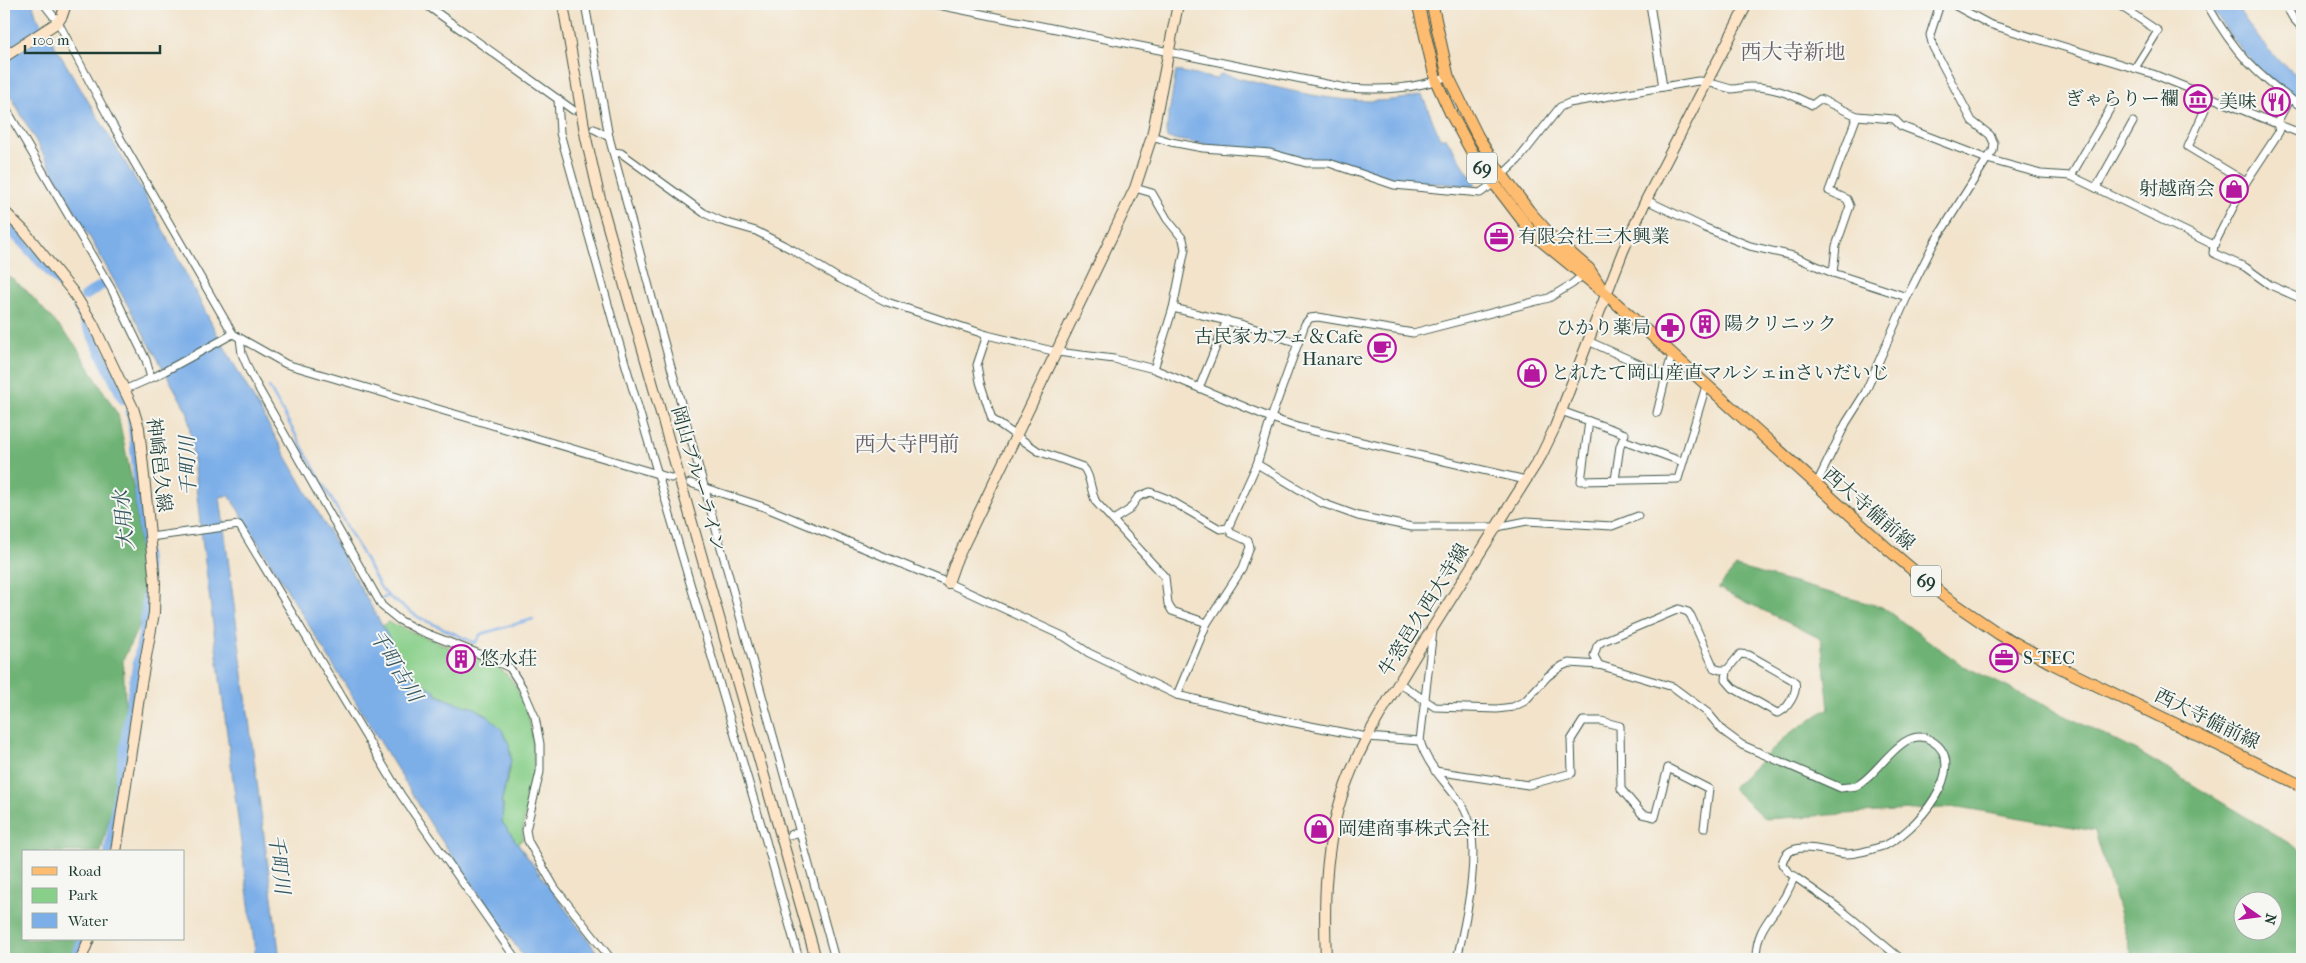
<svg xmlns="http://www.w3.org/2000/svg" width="2306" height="963" viewBox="0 0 2306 963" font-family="'IM FELL French Canon','Noto Serif JP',serif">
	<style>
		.green { fill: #88cf89; stroke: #54865e }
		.forest { fill: #6eb275; stroke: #467854; fill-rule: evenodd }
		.water { fill: #7caee8; stroke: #4e768e }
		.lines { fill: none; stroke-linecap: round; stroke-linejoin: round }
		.stream { stroke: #7caee8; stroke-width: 2.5 }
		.canal { stroke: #7caee8; stroke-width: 10 }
		.street-casing { stroke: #3f564a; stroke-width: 9 }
		.secondary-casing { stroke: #3f564a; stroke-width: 12 }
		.primary-casing { stroke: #3f564a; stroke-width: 13 }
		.street { stroke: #fff; stroke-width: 7 }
		.secondary { stroke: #fee4c6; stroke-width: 10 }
		.primary { stroke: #fdbc70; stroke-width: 11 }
		.labels { text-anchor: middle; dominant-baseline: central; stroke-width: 4; stroke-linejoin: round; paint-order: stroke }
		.shield { fill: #f6f6f2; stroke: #60746d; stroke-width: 1 }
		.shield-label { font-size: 18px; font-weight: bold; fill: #1f3d34 }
		.poi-label { font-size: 19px; fill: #1f3d34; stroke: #f6f6f2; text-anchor: start }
		.street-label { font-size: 19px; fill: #1f3d34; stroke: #f6f6f2 }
		.water-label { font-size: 20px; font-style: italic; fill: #365961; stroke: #f6f6f2 }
		.quarter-label { font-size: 21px; fill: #685f65; stroke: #f6f6f2 }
	</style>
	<rect width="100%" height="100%" fill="#f6f6f2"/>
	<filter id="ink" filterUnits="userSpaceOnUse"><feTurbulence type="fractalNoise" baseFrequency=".02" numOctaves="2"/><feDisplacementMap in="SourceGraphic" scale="10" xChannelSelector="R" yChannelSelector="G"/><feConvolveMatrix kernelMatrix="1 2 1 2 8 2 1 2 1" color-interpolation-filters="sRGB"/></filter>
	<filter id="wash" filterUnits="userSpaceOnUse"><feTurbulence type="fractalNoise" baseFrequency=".0096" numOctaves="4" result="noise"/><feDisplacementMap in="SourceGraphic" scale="20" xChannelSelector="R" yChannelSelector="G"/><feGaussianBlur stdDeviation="1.12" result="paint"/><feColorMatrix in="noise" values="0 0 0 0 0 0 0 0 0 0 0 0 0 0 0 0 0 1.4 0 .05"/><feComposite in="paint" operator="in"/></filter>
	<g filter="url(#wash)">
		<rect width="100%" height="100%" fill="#f2e3ca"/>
		<path class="green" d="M388 622 496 666C530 685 539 754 532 790 528 807 521 822 523 839L517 844 502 822 503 804 501 803 510 769 511 753 489 717 475 708 453 702 434 693 435 692 410 675 382 626Z"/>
		<g class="forest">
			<polygon points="4,272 27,291 74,343 118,415 134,491 143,580 142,619 123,660 126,719 110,814 101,852 24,852 24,939 79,939 71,959 4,959"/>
			<path d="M1736 567 1882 607 1962 665 2137 751 2302 851V959H2133L2095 831 1959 807 1765 819 1732 788 1790 733 1829 708 1821 639 1718 588ZM2244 900H2274V930H2244Z"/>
		</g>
		<g class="water">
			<polygon points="4,4 33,4 36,15 145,195 217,334 410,675 436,692 435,694 453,702 475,708 489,717 502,730 509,744 511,761 501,803 503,804 502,822 602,959 525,959 435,831 229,495 220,497 280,959 256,959 200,523 188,413 4,84"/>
			<path d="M2209 4H2235C2256 36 2270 56 2302 79V103C2259 74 2236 47 2209 4Z"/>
			<path d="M1176 71 1216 79 1220 74C1286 89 1355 112 1422 95L1440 138H1446L1476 185 1472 186 1399 180 1356 166 1330 160 1302 158 1272 149 1213 146 1167 138 1166 132Z"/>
		</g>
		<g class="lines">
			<g class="stream">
				<polyline points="269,387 381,588 388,596"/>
				<polyline points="381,599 388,596 418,617 475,643 481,634 533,619"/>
			</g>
			<g class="canal">
				<polyline points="4,223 60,283"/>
				<polyline points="85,296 105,283"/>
				<polyline points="78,307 123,399"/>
				<polyline points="109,852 133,688 145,623 148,583 132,416 130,412"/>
				<polyline points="75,959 83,939"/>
			</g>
		</g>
	</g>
	<g filter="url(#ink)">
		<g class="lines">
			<defs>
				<g id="street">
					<polyline points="44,4 58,22 111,122 233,334 286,364 671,478"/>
					<polyline points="425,4 573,110"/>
					<polyline points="585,4 609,137 656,313 835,959"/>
					<path d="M933 4 1346 88C1381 90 1415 90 1448 76"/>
					<polyline points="1650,4 1663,87"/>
					<polyline points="1952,4 1989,24 2153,74 2302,134"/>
					<path d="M2207 4C2233 51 2258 77 2302 107"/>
					<polyline points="2285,4 2293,18 2302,28"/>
					<polyline points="2119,5 2158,31 2135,68"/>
					<polyline points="2211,96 2188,147 2246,182"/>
					<polyline points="558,99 560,133 613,322 766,841 799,959"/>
					<polyline points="4,105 112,290 146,360 151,378"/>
					<polyline points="1857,116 1894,119 1901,126 1987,159 1993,151 1994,143 1990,135 1972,121 1933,47 1930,35 1940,4"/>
					<polyline points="594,129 609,137"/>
					<path d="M1152 136 1171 142 1203 148 1270 153 1306 163H1329L1394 185 1480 193 1493 184 1518 160 1560 107 1569 103 1698 81C1710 81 1720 87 1732 89 1738 89 1743 87 1748 87 1772 86 1791 94 1812 105L1820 99 1857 116 1829 191 1847 199 1850 206 1836 246 1833 273"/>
					<polyline points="613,152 621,153 704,213 721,221 756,231 793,250 838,278 887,302 987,335 1057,352 1114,359 1154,369 1271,418 1301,428 1526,480"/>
					<polyline points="2071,176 2111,107"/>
					<polyline points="1135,188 1152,193 1167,219 1183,239 1185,249 1173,308 1154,369"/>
					<polyline points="2096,188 2133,122"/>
					<polyline points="1646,200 1703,227 1750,246 1793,256 1833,273 1907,297 1934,243 1987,159 2041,174 2071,176 2214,245 2213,253 2245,267 2270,285 2302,299"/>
					<polyline points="2214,245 2246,182 2279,132 2277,123 2290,98"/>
					<polyline points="1173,308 1244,325 1298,343"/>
					<path d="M987 335 977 365 980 382 992 419 1038 451 1083 467C1091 475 1090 491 1096 502L1165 577 1168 604 1172 611 1207 623"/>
					<polyline points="240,338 242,354 251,375 382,606 399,620 418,630 487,657 510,668 522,687 535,717 540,744 540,772 526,830 528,841 555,888 611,959"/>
					<polyline points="1588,341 1666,376 1672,355"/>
					<polyline points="1199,388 1227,320"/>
					<polyline points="124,390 156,376 233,334"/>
					<polyline points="1561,411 1589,421 1581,481 1678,479 1706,386"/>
					<polyline points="1657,413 1666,376"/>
					<polyline points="1589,421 1625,434 1620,446 1615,480"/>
					<polyline points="1623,440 1683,462"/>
					<polyline points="1257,464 1322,503 1358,516 1412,527 1497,527 1527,521 1612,526 1638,516"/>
					<polyline points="690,483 764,507 948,583 1065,637 1089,653 1177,695 1290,722 1367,737 1420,741"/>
					<polyline points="1816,485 1846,423 1865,393 1907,297"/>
					<polyline points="1113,520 1129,510 1138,497 1150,492 1168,499 1220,529 1228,528"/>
					<polyline points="150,537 239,525 401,795 516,959"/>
					<path d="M1433 630 1420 741C1428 767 1447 783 1462 805 1485 839 1466 920 1457 959"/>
					<path d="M1599 665 1594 656 1597 646 1601 642 1679 609 1688 612 1691 616 1714 668 1720 670H1727L1726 680 1733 688 1777 713C1787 711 1798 692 1795 682L1791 679 1749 655 1740 654 1727 670"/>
					<path d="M1399 683 1435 707 1497 709 1513 707 1525 701 1548 676 1562 666 1569 663 1599 665 1673 687 1708 713 1723 731 1742 745 1841 788C1845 787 1852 787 1856 786 1879 776 1903 722 1932 741 1973 766 1913 835 1883 846 1871 850 1858 854 1846 854 1827 853 1787 836 1782 864L1788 872 1839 908 1901 959"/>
					<polyline points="1177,695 1207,623 1242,569 1250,547 1248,541 1231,533 1228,528 1257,464 1271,418 1305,324 1310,318 1318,317 1413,333 1549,298 1572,284 1582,276"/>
					<polyline points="1435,771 1528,785 1572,773 1571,740 1583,721 1601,721 1620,726 1621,789 1642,814 1655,817 1668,768 1709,789 1704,828"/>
					<polyline points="790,835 799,832"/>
					<path d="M1756 959C1756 929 1770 920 1784 898 1788 891 1791 884 1795 876"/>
				</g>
				<g id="secondary">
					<polyline points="563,4 586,138 599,195 816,959"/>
					<polyline points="4,57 58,22 62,16 66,4"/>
					<polyline points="4,211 24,231 73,292 93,324 133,408 139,428 155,583 154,613 141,684 116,852"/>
					<polyline points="948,583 955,563 1135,188 1152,136 1178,4"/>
					<polyline points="81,959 89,939"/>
					<path d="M1326 959C1324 908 1324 859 1338 809 1354 750 1389 700 1420 648 1460 584 1500 520 1541 456L1555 427 1623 251 1646 200 1747 4"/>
				</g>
				<g id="primary">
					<polyline points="1418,4 1436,81 1451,114 1477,161 1533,234 1606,294 1888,549 1945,597 1999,634 2051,663 2302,786"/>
					<polyline points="1432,4 1448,76 1477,135 1497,168 1529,211 1553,238 1589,269 1600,286"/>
				</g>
			</defs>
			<use href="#street" class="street-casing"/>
			<use href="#secondary" class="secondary-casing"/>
			<use href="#primary" class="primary-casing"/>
			<use href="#street" class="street"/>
			<use href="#secondary" class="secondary"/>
			<use href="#primary" class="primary"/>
		</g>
	</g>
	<defs>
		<symbol id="museum-ring" viewBox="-11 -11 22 22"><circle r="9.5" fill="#f6f6f2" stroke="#b5179e" stroke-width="1.5"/><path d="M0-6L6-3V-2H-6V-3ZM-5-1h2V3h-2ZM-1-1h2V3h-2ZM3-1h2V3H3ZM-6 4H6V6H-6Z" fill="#b5179e"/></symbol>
		<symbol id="restaurant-ring" viewBox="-11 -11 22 22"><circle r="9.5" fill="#f6f6f2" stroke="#b5179e" stroke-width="1.5"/><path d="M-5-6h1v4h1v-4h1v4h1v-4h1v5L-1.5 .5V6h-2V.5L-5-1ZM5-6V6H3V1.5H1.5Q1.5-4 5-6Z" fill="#b5179e"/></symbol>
		<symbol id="shop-ring" viewBox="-11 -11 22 22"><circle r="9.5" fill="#f6f6f2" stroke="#b5179e" stroke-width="1.5"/><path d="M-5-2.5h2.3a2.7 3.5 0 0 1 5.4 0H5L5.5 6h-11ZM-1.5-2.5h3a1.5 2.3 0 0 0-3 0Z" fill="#b5179e"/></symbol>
		<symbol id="office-ring" viewBox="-11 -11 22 22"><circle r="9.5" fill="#f6f6f2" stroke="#b5179e" stroke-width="1.5"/><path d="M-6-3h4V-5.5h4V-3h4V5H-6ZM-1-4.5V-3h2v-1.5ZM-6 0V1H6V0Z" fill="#b5179e"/></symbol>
		<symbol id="building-ring" viewBox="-11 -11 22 22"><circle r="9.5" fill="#f6f6f2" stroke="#b5179e" stroke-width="1.5"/><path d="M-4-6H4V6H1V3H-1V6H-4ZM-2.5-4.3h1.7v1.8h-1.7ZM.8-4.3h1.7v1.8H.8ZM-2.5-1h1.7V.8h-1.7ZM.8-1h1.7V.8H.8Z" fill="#b5179e"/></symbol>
		<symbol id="pharmacy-ring" viewBox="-11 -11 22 22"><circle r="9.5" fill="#f6f6f2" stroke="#b5179e" stroke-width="1.5"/><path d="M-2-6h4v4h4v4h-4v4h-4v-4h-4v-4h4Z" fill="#b5179e"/></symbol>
		<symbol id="cafe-ring" viewBox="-11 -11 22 22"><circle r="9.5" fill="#f6f6f2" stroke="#b5179e" stroke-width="1.5"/><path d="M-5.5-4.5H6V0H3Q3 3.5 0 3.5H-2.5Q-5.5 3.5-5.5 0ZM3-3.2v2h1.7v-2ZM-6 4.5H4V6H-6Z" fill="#b5179e"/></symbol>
	</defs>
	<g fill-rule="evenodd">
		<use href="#museum-ring" x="2182" y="83" width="32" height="32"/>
		<use href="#restaurant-ring" x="2260" y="86" width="32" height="32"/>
		<use href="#shop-ring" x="2218" y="173" width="32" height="32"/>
		<use href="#office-ring" x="1483" y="221" width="32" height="32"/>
		<use href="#building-ring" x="1689" y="308" width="32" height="32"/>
		<use href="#pharmacy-ring" x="1654" y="312" width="32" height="32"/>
		<use href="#cafe-ring" x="1366" y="332" width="32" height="32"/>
		<use href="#shop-ring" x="1516" y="357" width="32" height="32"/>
		<use href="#office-ring" x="1988" y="642" width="32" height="32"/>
		<use href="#building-ring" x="445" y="643" width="32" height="32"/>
		<use href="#shop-ring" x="1303" y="813" width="32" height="32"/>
	</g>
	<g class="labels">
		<g class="shield">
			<rect x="1467" y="152.5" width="30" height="31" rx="4"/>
			<rect x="1911" y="565.5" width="30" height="31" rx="4"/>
		</g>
		<g class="shield-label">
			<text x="1482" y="168">69</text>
			<text x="1926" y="581">69</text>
		</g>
		<g class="poi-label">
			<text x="2179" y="99" text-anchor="end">ぎゃらりー襴</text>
			<text x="2257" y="102" text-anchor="end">美味</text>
			<text x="2215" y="189" text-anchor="end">射越商会</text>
			<text x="1518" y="237">有限会社三木興業</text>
			<text x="1724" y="324">陽クリニック</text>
			<text x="1651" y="328" text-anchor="end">ひかり薬局</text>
			<text x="1363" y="337" text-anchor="end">古民家カフェ＆Cafe<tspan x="1363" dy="22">Hanare</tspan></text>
			<text x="1551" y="373">とれたて岡山産直マルシェinさいだいじ</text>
			<text x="2023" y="658">S-TEC</text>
			<text x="480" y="659">悠水荘</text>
			<text x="1338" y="829">岡建商事株式会社</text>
		</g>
		<g class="street-label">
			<text transform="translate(159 465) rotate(83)">神崎邑久線</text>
			<text transform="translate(698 479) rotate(74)">岡山ブルーライン</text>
			<text transform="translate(1869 509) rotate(41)">西大寺備前線</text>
			<text transform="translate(1424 610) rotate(-58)">牛窓邑久西大寺線</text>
			<text transform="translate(2207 719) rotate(26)">西大寺備前線</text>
		</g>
		<g class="water-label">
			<text transform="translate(188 466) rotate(-92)">千町川</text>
			<text transform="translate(124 520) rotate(-96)">大用水</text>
			<text transform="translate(396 666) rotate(58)">千町古川</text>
			<text transform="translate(279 864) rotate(83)">千町川</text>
		</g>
		<g class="quarter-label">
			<text x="1793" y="52">西大寺新地</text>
			<text x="907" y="444">西大寺門前</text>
		</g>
	</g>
	<rect width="2306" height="963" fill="none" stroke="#f6f6f2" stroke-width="20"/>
	<rect x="22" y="850" width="162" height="90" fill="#f6f6f2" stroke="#a0aca6"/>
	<rect x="32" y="867" width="25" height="8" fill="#fdbc70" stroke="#a0aca6"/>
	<text x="68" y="876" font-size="15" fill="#1f3d34">Road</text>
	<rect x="32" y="888" width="25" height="15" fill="#88cf89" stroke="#a0aca6"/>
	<text x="68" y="900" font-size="15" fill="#1f3d34">Park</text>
	<rect x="32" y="913" width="25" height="15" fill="#7caee8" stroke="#a0aca6"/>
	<text x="68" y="926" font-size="15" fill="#1f3d34">Water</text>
	<g transform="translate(2258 916) rotate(104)"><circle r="24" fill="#f6f6f2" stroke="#a0aca6"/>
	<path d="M0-4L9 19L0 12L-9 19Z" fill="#b5179e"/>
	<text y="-8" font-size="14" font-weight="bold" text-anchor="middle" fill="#1f3d34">N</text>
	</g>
	<path d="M25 45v8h135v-8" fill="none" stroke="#1f3d34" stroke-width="2.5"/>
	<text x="32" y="45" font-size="15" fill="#1f3d34" stroke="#f6f6f2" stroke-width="4" paint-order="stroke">100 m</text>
</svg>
